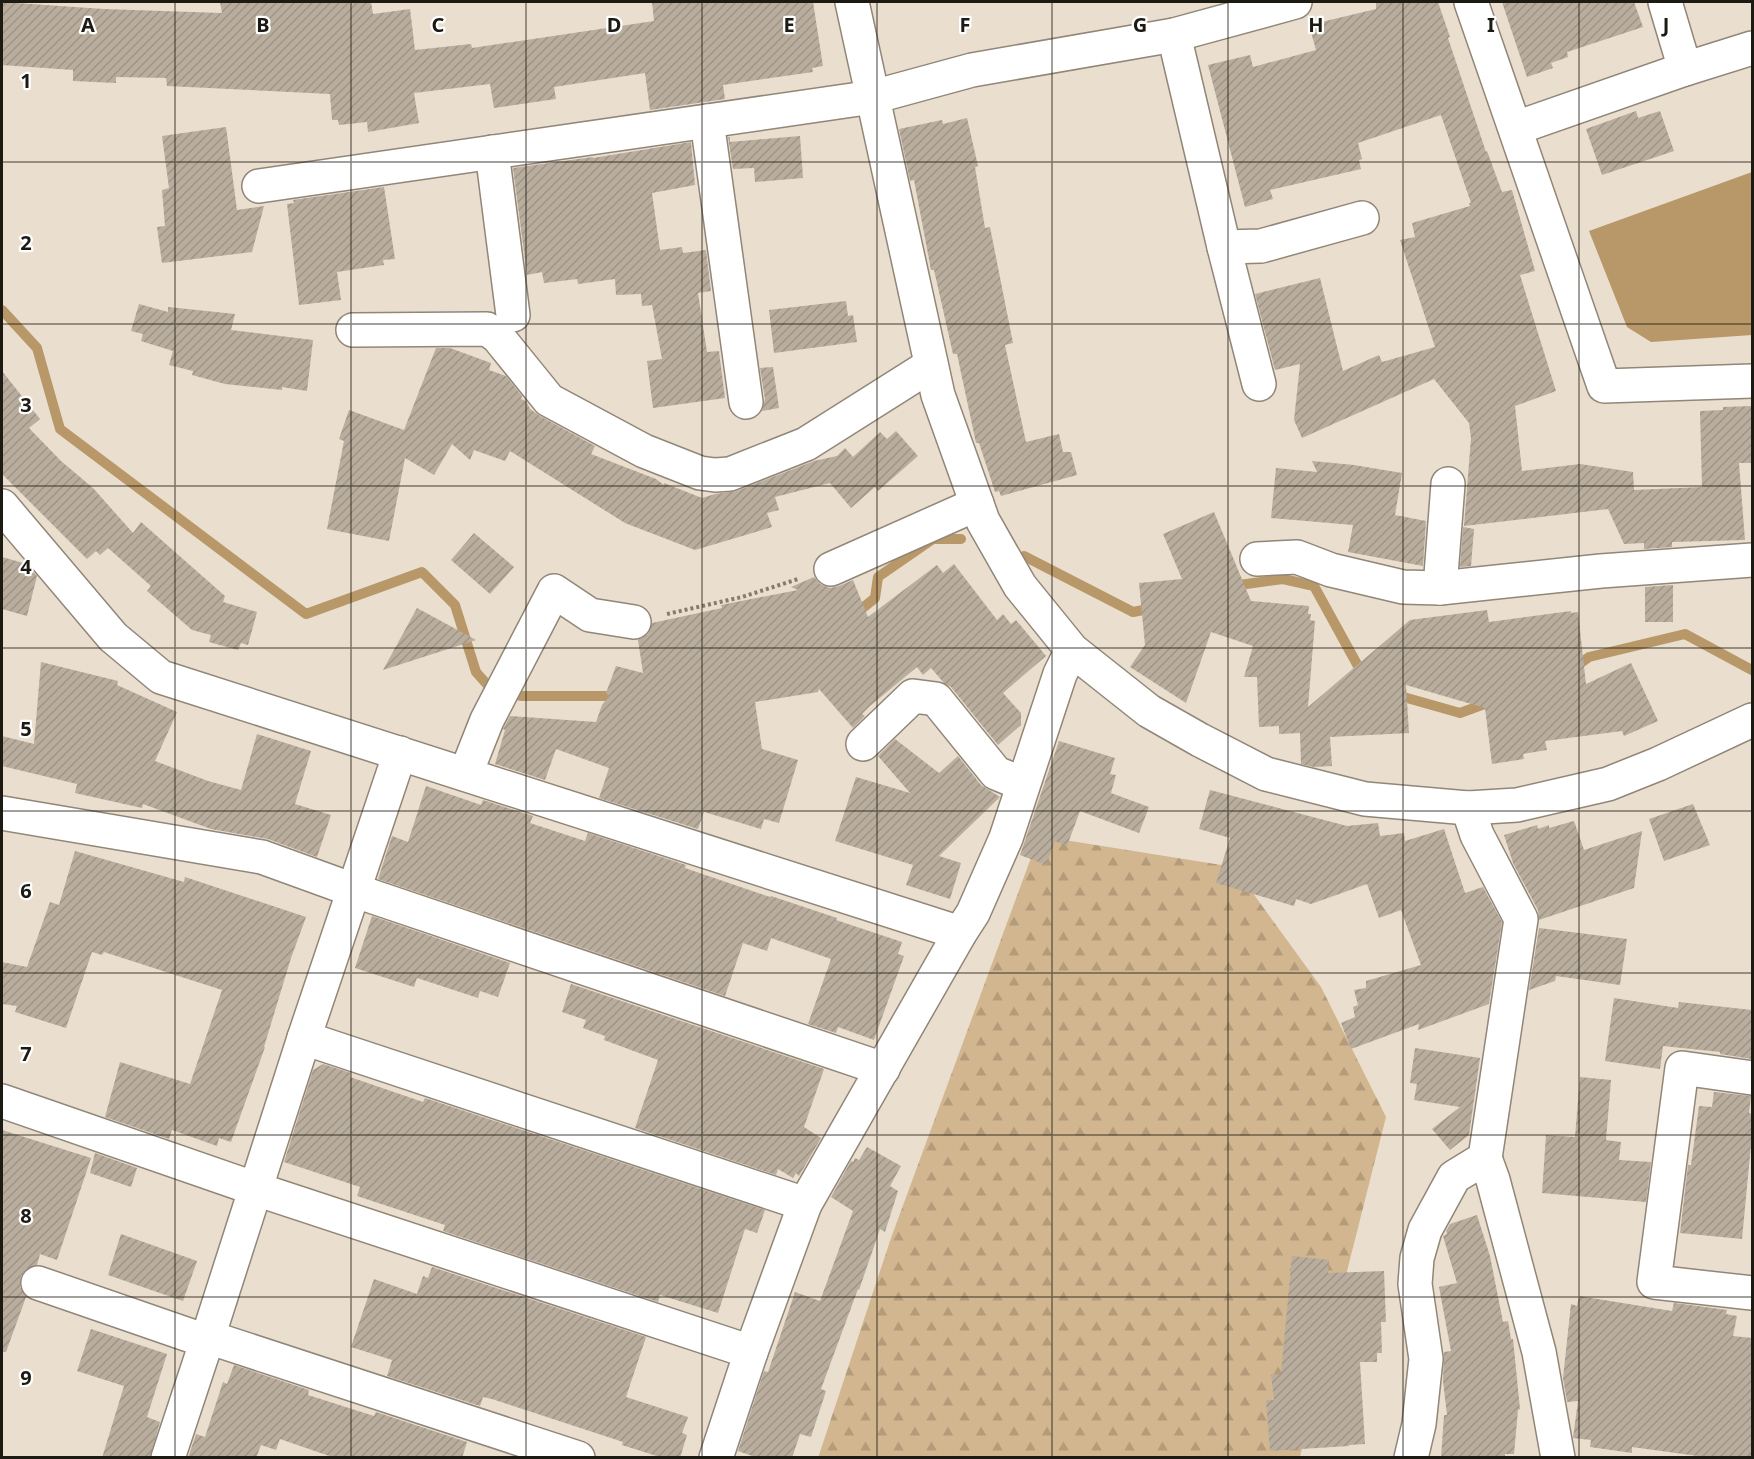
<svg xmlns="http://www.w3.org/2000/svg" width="1754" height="1459" viewBox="0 0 1754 1459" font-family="'Noto Sans',sans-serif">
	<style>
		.forest { fill: url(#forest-firs) }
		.water { fill: #b89768 }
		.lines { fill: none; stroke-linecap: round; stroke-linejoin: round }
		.stream { stroke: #b89768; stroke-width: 10 }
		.building { fill: url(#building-hatch) }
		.minor-casing { stroke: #918677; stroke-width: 36 }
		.path { stroke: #847c71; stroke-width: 4; stroke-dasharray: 3 3; stroke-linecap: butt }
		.minor { stroke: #fff; stroke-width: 33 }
		.grid { fill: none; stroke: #1d1913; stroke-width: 1.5; stroke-opacity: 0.55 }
		.grid-label { font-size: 20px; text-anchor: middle; font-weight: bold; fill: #1d1913; stroke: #fff; stroke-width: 4.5; stroke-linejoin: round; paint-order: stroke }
	</style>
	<defs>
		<pattern id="forest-firs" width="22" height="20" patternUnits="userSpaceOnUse" patternTransform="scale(1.5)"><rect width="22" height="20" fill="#d2b690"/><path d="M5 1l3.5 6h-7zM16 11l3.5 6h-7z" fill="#b49c7b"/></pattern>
		<pattern id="building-hatch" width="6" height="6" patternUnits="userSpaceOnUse" patternTransform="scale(1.5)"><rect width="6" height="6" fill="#b9ad9e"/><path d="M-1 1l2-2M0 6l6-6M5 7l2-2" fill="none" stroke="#9f9487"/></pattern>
	</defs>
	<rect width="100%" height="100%" fill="#eadece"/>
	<polygon class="forest" points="1039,836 1234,867 1321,987 1386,1117 1300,1457 818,1458 891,1238"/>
	<polygon class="water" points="1752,172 1752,335 1651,342 1627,327 1589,231"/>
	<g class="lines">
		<g class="stream">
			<polyline points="2,310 37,348 60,429 306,614 422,572 455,605 476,672 492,690 522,696 623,696"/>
			<polyline points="1024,556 1133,612 1153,608"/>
			<polyline points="1231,589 1239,585 1283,579 1314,586 1364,677"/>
			<polyline points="854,615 875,598 878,577 933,539 961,539"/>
			<polyline points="1574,668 1589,657 1685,634 1752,670"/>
			<polyline points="1393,694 1460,713 1490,702"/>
		</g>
	</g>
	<g class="building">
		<polygon points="2,2 104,9 222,13 220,2 371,2 373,14 410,9 415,50 471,44 472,48 654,21 652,2 813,2 823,66 812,68 813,72 723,85 725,99 650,110 645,73 554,87 556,99 494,108 490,84 414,93 419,123 368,132 367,122 339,125 338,120 332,120 330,94 167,86 166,78 116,77 116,83 73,81 73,70 2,65"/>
		<polygon points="1376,2 1438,2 1450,37 1448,38 1486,152 1487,151 1502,192 1512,190 1535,271 1520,275 1556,391 1515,406 1522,471 1580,464 1633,472 1634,490 1702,487 1700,411 1723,410 1723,407 1752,406 1752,463 1739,463 1745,540 1672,542 1672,547 1644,549 1644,543 1624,544 1608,509 1464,526 1471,438 1469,423 1434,379 1302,438 1294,420 1300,364 1275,370 1255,294 1320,278 1343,371 1379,355 1382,362 1435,347 1400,240 1415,237 1412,223 1470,206 1469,203 1471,203 1441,115 1358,143 1362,159 1359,160 1361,169 1270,190 1273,199 1245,207 1208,65 1250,55 1253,67 1316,50 1309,25 1376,9"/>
		<polygon points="1502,2 1634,2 1643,27 1567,52 1568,57 1551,63 1553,68 1527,77"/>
		<polygon points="1636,111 1638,118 1660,111 1674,151 1602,175 1586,129"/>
		<polygon points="967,118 978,166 975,167 985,228 990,227 1013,343 1005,345 1026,442 1059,434 1063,452 1071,452 1077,475 1001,496 999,491 995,492 979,443 976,443 957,354 953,354 934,270 931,270 914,180 910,181 899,129 942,120 943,124"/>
		<polygon points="226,127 237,210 264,206 252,252 162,263 157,227 165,226 162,190 169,188 162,136"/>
		<polygon points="800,136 803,178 755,182 754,168 733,169 728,137 730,137 730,142"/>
		<polygon points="691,142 695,185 652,193 660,250 682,247 683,253 706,250 711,291 698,293 707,352 719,351 725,398 653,408 647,361 662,359 652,305 642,306 641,294 616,295 615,279 578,284 577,279 544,283 542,272 527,275 513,168 593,157 593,158"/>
		<polygon points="384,187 395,259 383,260 384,265 337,272 341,300 299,305 287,204 294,203 293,200"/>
		<polygon points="846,301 848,316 853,315 857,342 774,353 769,310"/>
		<polygon points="139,304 168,312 168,307 235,314 231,330 313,340 307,391 282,387 282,390 225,384 192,375 193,371 169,365 173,351 141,341 143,334 131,331"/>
		<polygon points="436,348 450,348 491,363 489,370 506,376 522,396 521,399 526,401 530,409 540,416 595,446 591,454 656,479 664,485 664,483 702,498 715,494 737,491 814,461 837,456 845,448 853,457 880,432 887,439 896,431 918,456 878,491 875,487 851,508 830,483 775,497 779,510 767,513 772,527 695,550 625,523 510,451 505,461 474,450 470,460 452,444 434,475 405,458 389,541 327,529 344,441 339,439 349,410 404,430"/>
		<polygon points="773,367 779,408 762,411 765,399 760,368"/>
		<polygon points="2,371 40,419 29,428 61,461 93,488 133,533 141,522 225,596 223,602 257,612 248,645 241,643 238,650 209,642 211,635 192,630 147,591 151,586 108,548 100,555 96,551 87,559 2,474"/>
		<polygon points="1312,461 1354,465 1402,473 1395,515 1426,521 1423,566 1348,552 1353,525 1271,518 1276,468 1317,472"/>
		<polygon points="1214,512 1251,601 1309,606 1308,614 1311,614 1310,620 1315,621 1308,707 1410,620 1487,610 1489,622 1571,611 1571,613 1578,612 1586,684 1631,663 1658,721 1624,736 1622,731 1545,741 1547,750 1523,754 1524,759 1492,764 1485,708 1406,685 1409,733 1330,737 1332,766 1314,767 1301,764 1300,733 1279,734 1279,726 1259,727 1257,677 1244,677 1253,646 1211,632 1186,703 1130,667 1145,645 1139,583 1182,579 1163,534"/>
		<polygon points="1463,527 1474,529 1471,566 1460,567"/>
		<polygon points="474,533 514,567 490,594 451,560"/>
		<polygon points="2,557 27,564 37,576 27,616 2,609"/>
		<polygon points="954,564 997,620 1003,614 1011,624 1016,620 1046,656 1003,693 1021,713 1021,725 998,745 951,687 944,683 931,668 923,675 917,667 870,706 862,714 865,716 853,728 819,689 818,692 755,702 762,749 798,760 779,823 764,819 761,829 704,812 698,829 599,798 609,768 556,749 545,780 495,764 505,730 503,729 510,716 596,722 602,705 609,696 606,693 616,666 643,673 638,640 648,634 652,623 722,608 721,605 798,590 791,587 814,577 820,584 830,588 839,586 853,580 868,617 937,565 943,573"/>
		<polygon points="1673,585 1673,622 1645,622 1645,587"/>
		<polygon points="417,608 476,640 383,670"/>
		<polygon points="41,662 118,681 117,685 177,712 155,761 208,781 241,790 257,734 311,751 295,804 331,815 317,857 268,839 211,829 143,804 142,808 75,793 77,784 2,766 2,736 34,744"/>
		<polygon points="895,739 939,773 958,756 981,785 1000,797 939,856 961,863 950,899 906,885 913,865 835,841 856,777 910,793 878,756"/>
		<polygon points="1059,741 1115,758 1110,774 1116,775 1111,793 1149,807 1139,833 1080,811 1067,846 1055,841 1046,865 1020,855"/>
		<polygon points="426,786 481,805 483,800 533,816 530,823 585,841 588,833 686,865 685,868 770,897 771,896 837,918 836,920 902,942 898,954 904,956 874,1040 838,1027 836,1033 808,1024 831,959 771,938 767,951 743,943 725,996 378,879 392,836 408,842"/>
		<polygon points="1210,790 1347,826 1378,823 1380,836 1404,833 1405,841 1444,829 1465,893 1483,887 1502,922 1489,1004 1418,1030 1419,1024 1351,1049 1341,1023 1355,1017 1353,1007 1358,1005 1354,990 1366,988 1366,981 1421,965 1401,910 1379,918 1367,884 1311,904 1296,899 1294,906 1216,883 1230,838 1199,829"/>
		<polygon points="1693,804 1710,845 1664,861 1649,819"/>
		<polygon points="1574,821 1584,850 1642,831 1634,888 1539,920 1538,910 1513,863 1504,835 1537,825 1538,829 1549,825 1549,828"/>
		<polygon points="75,851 184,882 185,877 306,917 291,958 264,1047 265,1047 231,1142 219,1138 217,1146 172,1130 169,1139 105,1117 120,1062 190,1084 222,990 104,952 102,955 92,952 66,1028 15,1012 17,1006 2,1004 2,962 27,967 50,902 59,905"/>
		<polygon points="372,916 510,963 498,997 480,991 478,998 417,978 414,987 355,968"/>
		<polygon points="1539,928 1627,939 1620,985 1556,976 1555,981 1529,990"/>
		<polygon points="571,984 824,1069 804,1127 821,1138 799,1176 796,1173 793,1178 778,1169 776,1175 635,1128 658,1060 604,1040 605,1036 583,1028 586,1020 562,1012"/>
		<polygon points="1614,998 1678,1008 1679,1002 1752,1010 1752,1059 1720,1054 1720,1052 1663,1046 1660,1069 1605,1061"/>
		<polygon points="1415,1048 1480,1058 1469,1135 1450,1150 1432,1129 1460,1107 1414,1100 1417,1084 1410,1083"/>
		<polygon points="323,1064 351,1073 350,1077 423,1102 425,1098 765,1210 757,1233 745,1229 718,1313 660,1295 658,1302 443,1231 445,1225 357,1196 360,1187 284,1162 313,1070"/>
		<polygon points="1580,1077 1611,1080 1606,1140 1621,1142 1619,1160 1651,1162 1646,1202 1542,1193 1546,1135 1575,1137"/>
		<polygon points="1714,1092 1751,1096 1749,1113 1752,1114 1752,1146 1751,1145 1742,1239 1680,1233 1688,1165 1691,1165 1699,1106 1712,1107"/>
		<polygon points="2,1130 91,1158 57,1260 40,1254 37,1265 26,1269 21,1276 20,1287 26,1297 6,1352 2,1352"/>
		<polygon points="867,1147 901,1166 890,1186 898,1191 885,1232 880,1229 859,1290 858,1289 821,1389 826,1391 811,1437 800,1434 792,1458 758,1458 738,1451 764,1371 768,1372 795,1292 820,1301 853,1211 831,1197 851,1161 853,1162 855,1158 859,1160"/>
		<polygon points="95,1153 137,1168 131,1187 90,1173"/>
		<polygon points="1477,1215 1490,1256 1503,1322 1508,1321 1511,1339 1513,1339 1520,1409 1518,1410 1514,1454 1505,1454 1505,1458 1441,1458 1444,1415 1447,1415 1443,1381 1444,1352 1451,1351 1439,1287 1457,1283 1443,1236 1447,1234 1446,1231 1450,1224"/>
		<polygon points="121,1234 197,1261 183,1301 108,1275"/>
		<polygon points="1292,1256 1329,1260 1328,1273 1384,1271 1386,1322 1381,1322 1382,1353 1377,1353 1377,1362 1360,1362 1365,1444 1349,1445 1349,1446 1270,1451 1266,1400 1274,1400 1271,1375 1281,1374"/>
		<polygon points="432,1267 646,1337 626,1397 688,1417 682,1433 687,1435 680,1458 663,1458 622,1445 623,1442 492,1399 483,1397 480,1406 387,1376 392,1360 351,1347 374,1279 417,1294 423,1276 428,1278"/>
		<polygon points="1579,1296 1672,1311 1674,1303 1690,1305 1727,1310 1726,1314 1737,1316 1733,1336 1752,1338 1752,1458 1712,1458 1632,1447 1632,1453 1590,1447 1591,1440 1573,1438 1578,1401 1567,1402 1563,1378 1571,1304 1577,1306"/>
		<polygon points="91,1329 167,1354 147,1417 160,1422 150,1458 102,1458 124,1386 77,1371"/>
		<polygon points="234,1365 309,1390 308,1395 374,1416 376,1412 467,1442 462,1458 335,1458 280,1439 276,1450 261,1445 256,1458 188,1458 196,1434 205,1437 223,1382 227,1384"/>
	</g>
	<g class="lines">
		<defs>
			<g id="minor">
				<polyline points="852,2 938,395 983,521 1020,586 1072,650 1149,711 1200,740 1266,774 1365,799 1468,808 1517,805 1608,784 1658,764 1752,720"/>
				<polyline points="1471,2 1604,386 1752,381"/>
				<polyline points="1665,2 1685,69"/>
				<polyline points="1174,35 1224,247 1259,384"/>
				<polyline points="707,121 746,402"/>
				<polyline points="1516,128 1685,69 1752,48"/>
				<polyline points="492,152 513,315"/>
				<polyline points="259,186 873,97 972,70 1174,35 1295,2"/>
				<polyline points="1224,247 1261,246 1362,218"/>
				<polyline points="353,330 487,329 498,337 549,400 644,451 700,473 715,475 730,474 806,444 931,365"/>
				<polyline points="2,506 113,637 161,677 960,933"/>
				<polyline points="1257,559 1297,557 1331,570 1403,587 1440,588 1601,571 1752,560"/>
				<polyline points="831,569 977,504"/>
				<polyline points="1440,588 1448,484"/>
				<polyline points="863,744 913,696 936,699 996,773 1023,784"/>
				<polyline points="466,773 487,720 554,591 590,615 634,622"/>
				<polyline points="2,813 262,857 353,890 883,1069"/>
				<polyline points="304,1038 805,1204"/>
				<polyline points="1752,1078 1682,1068 1654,1282 1752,1293"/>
				<polyline points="2,1101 256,1189 751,1352"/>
				<polyline points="1485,1158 1493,1180 1539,1352 1558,1458"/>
				<polyline points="38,1283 206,1341"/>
				<polyline points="208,1337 578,1458"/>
				<polyline points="168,1458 208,1337 304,1038 400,753"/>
				<polyline points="716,1458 751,1352 805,1204 960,933 973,913 1006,838 1060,674 1072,650"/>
				<polyline points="1411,1458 1419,1424 1426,1359 1415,1284 1417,1258 1425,1230 1454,1177 1485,1158 1521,919 1477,835 1468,808"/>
			</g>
		</defs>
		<use href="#minor" class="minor-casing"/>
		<polyline class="path" points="667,614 742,597 798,579"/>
		<use href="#minor" class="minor"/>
	</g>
	<path class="grid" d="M175 2V1458M351 2V1458M526 2V1458M702 2V1458M877 2V1458M1052 2V1458M1228 2V1458M1403 2V1458M1579 2V1458M2 162H1752M2 324H1752M2 486H1752M2 648H1752M2 811H1752M2 973H1752M2 1135H1752M2 1297H1752"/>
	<g class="grid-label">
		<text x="88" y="32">A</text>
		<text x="263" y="32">B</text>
		<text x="438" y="32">C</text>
		<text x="614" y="32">D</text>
		<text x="789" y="32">E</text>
		<text x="965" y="32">F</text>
		<text x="1140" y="32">G</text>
		<text x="1316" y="32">H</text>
		<text x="1491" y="32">I</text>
		<text x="1666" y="32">J</text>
		<text x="26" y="88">1</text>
		<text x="26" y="250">2</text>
		<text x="26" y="412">3</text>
		<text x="26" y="574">4</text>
		<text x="26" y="736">5</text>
		<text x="26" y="898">6</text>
		<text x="26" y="1061">7</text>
		<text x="26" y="1223">8</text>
		<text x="26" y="1385">9</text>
	</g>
	<rect width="1754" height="1459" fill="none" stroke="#1d1913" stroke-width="6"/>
</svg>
